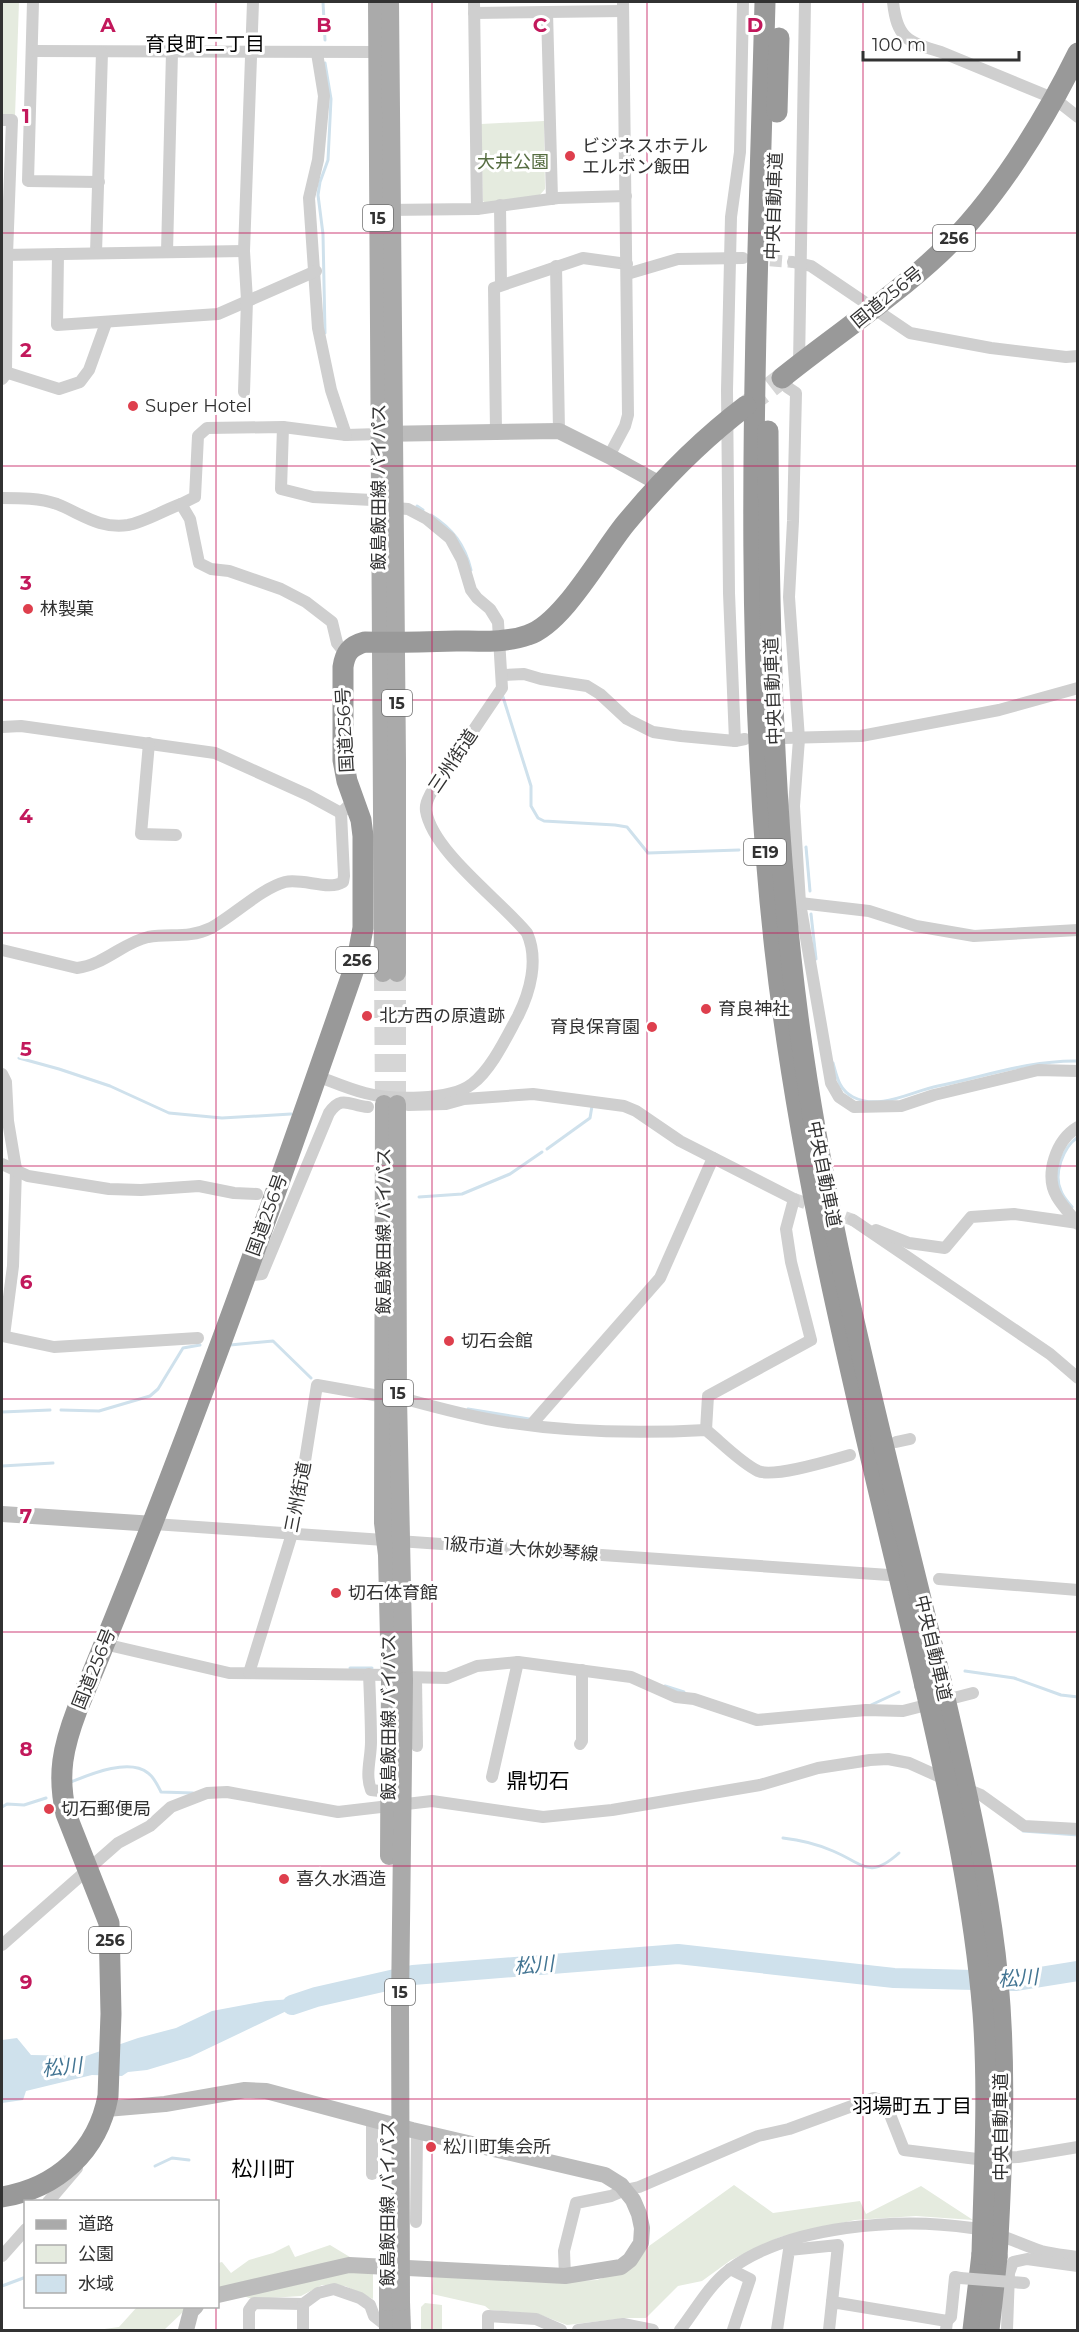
<svg xmlns="http://www.w3.org/2000/svg" width="1079" height="2332" viewBox="0 0 1079 2332" font-family="Montserrat,'Noto Sans JP',sans-serif">
	<style>
		.green { fill: #e5ebdf }
		.water { fill: #cfe1ec }
		.lines { fill: none; stroke-linecap: round; stroke-linejoin: round }
		.stream { stroke: #cfe1ec; stroke-width: 3 }
		.river { stroke: #cfe1ec; stroke-width: 20 }
		.street-tunnel { stroke: #d6d6d6; stroke-width: 12; stroke-dasharray: 12 6; stroke-linecap: butt }
		.primary-tunnel { stroke: #d6d6d6; stroke-width: 18; stroke-dasharray: 18 9; stroke-linecap: butt }
		.highway-tunnel { stroke: #d6d6d6; stroke-width: 21; stroke-dasharray: 21 10; stroke-linecap: butt }
		.street { stroke: #cfcfcf; stroke-width: 12 }
		.secondary { stroke: #bcbcbc; stroke-width: 16 }
		.primary { stroke: #aaa; stroke-width: 18 }
		.highway { stroke: #999; stroke-width: 21 }
		.street-bridge { stroke: #cfcfcf; stroke-width: 12 }
		.primary-bridge { stroke: #aaa; stroke-width: 18 }
		.highway-bridge { stroke: #999; stroke-width: 21 }
		.grid { fill: none; stroke: #c2185b; stroke-width: 1.5; stroke-opacity: 0.55 }
		.poi-dot { fill: #de3f4d; stroke: #fff; stroke-width: 2 }
		.labels { text-anchor: middle; dominant-baseline: central; stroke-width: 6; stroke-linejoin: round; paint-order: stroke }
		.shield { fill: #fff; stroke: #707070; stroke-width: 1.5 }
		.shield-label { font-size: 16px; font-weight: bold; fill: #323232 }
		.poi-label { font-size: 18px; fill: #323232; stroke: #fff; text-anchor: start }
		.park-label { font-size: 18px; fill: #566d41; stroke: #fff }
		.street-label { font-size: 18px; fill: #323232; stroke: #fff }
		.neighbourhood-label { font-size: 20px; fill: #000; stroke: #fff }
		.water-label { font-size: 20px; font-style: italic; fill: #427492; stroke: #fff }
		.quarter-label { font-size: 21px; fill: #000; stroke: #fff }
		.grid-label { font-size: 20px; text-anchor: middle; font-weight: bold; fill: #c2185b; stroke: #fff; stroke-width: 6; stroke-linejoin: round; paint-order: stroke }
	</style>
	<rect width="100%" height="100%" fill="#fff"/>
	<g class="green">
		<polygon points="2,2 19,2 15,116 2,116"/>
		<polygon points="544,121 545,189 539,196 485,203 483,201 481,124"/>
		<polygon points="734,2185 773,2213 860,2201 866,2214 921,2186 973,2220 916,2216 855,2220 780,2237 731,2260 702,2281 678,2286 646,2318 626,2318 567,2325 538,2314 490,2310 485,2306 432,2294 433,2276 574,2281 597,2280 632,2268 649,2246"/>
		<polygon points="289,2245 295,2257 330,2245 373,2271 373,2299 345,2286 322,2285 301,2296 252,2299 218,2287 218,2263 222,2262 231,2273 249,2260 273,2253"/>
		<polygon points="425,2303 442,2305 442,2330 421,2330 421,2307"/>
		<polygon points="137,2307 186,2307 183,2312 164,2330 97,2330 119,2327"/>
	</g>
	<polygon class="water" points="316,1997 190,2057 147,2070 128,2072 122,2076 92,2075 26,2091 23,2100 2,2103 2,2040 17,2038 31,2055 86,2056 138,2038 176,2028 212,2011 266,2001"/>
	<g class="lines">
		<g class="stream">
			<polyline points="323,2 325,40"/>
			<polyline points="325,333 323,234 318,195 320,182 328,160 331,99 325,63"/>
			<polyline points="417,506 423,510"/>
			<path d="M431 515C453 529 465 545 471 570"/>
			<polyline points="503,697 531,786 531,806 538,818 544,821 615,825 627,827 648,853 739,850"/>
			<polyline points="806,847 810,891"/>
			<polyline points="811,914 816,959"/>
			<polyline points="19,1058 59,1069 110,1086 169,1113 222,1118 291,1114"/>
			<path d="M833 1063C837 1077 839 1090 853 1097 880 1111 912 1091 938 1086 983 1077 1030 1060 1078 1061"/>
			<polyline points="547,1149 590,1118 592,1106"/>
			<polyline points="419,1197 462,1194 510,1174 542,1152"/>
			<path d="M1072 1207C1068 1202 1063 1197 1061 1191 1053 1174 1063 1147 1078 1137"/>
			<polyline points="230,1345 273,1341 311,1378"/>
			<polyline points="468,1409 529,1419"/>
			<polyline points="61,1410 99,1411 150,1396 158,1389 183,1348 200,1345"/>
			<polyline points="2,1412 50,1410"/>
			<polyline points="2,1466 53,1463"/>
			<polyline points="350,1668 372,1668"/>
			<polyline points="965,1671 1014,1678 1061,1695 1078,1697"/>
			<polyline points="665,1686 684,1692"/>
			<polyline points="871,1705 899,1692"/>
			<path d="M71 1782C91 1774 129 1758 148 1773 154 1777 158 1786 161 1792L193 1793"/>
			<polyline points="2,1807 7,1804 24,1805 46,1798"/>
			<polyline points="1023,1831 1078,1835"/>
			<path d="M783 1838C801 1840 817 1844 833 1851 864 1864 869 1880 899 1853"/>
			<polyline points="155,2166 172,2158 189,2160"/>
			<polyline points="2,2286 26,2277"/>
		</g>
		<polyline class="river" points="292,2005 316,1997 413,1975 678,1954 894,1978 1015,1981 1078,1971"/>
		<g class="street-tunnel">
			<polyline points="752,259 793,262"/>
			<polyline points="794,1199 853,1220"/>
		</g>
		<g class="primary-tunnel">
			<polyline points="383,973 384,1104"/>
			<polyline points="397,973 397,1104"/>
		</g>
		<polyline class="highway-tunnel" points="746,406 782,378"/>
		<g class="street">
			<polyline points="33,2 28,181 99,182"/>
			<polyline points="474,2 477,209"/>
			<path d="M893 2C897 38 907 42 941 52L1055 99 1078 117"/>
			<polyline points="547,12 552,199"/>
			<polyline points="474,13 623,11"/>
			<polyline points="33,51 382,52"/>
			<polyline points="317,53 324,96 318,160 309,198 318,328 331,390 346,435 379,434"/>
			<polyline points="2,120 12,120 7,255 6,374 2,379"/>
			<polyline points="500,205 501,285"/>
			<polyline points="385,210 477,209 558,198 626,196"/>
			<polyline points="167,252 172,52"/>
			<polyline points="96,253 102,52"/>
			<polyline points="58,254 57,325 218,314 316,271"/>
			<polyline points="2,255 244,251"/>
			<polyline points="793,262 811,266 910,333 991,348 1066,357 1078,356"/>
			<polyline points="556,266 559,431"/>
			<polyline points="627,274 678,259 743,258"/>
			<polyline points="799,365 805,2"/>
			<polyline points="2,371 59,389 80,382 89,370 106,323"/>
			<polyline points="786,375 787,387 796,393 793,521 789,597 799,739 794,806 800,903 831,1083 839,1097 854,1107 901,1106 934,1095 1038,1070 1078,1071"/>
			<polyline points="244,392 247,300 244,251 253,2"/>
			<polyline points="283,427 346,435"/>
			<polyline points="496,431 494,288 583,258 627,264"/>
			<polyline points="609,456 625,426 628,415 623,2"/>
			<path d="M2 498C20 498 40 498 57 504 82 514 99 529 128 525 145 522 164 510 181 504L190 519 199 563 211 569 229 571 281 589 306 602 332 622 337 643 345 653"/>
			<polyline points="181,504 195,497 198,436 207,428 283,427 281,489 313,497 372,500"/>
			<polyline points="502,675 524,674 541,679 587,686 600,694 627,719 653,732 681,736 735,741 745,739"/>
			<polyline points="2,727 21,726 215,753 308,795 341,813"/>
			<polyline points="784,738 861,736 999,710 1078,688"/>
			<polyline points="735,741 729,593 727,390 731,217 740,152 743,2"/>
			<polyline points="149,743 141,834 176,835"/>
			<polyline points="800,903 869,911 916,926 974,936 1078,930"/>
			<path d="M2 950 77 968C104 965 124 942 148 937 171 933 188 939 211 928 233 916 262 888 285 882 303 878 329 891 343 882L344 876 341 813 355 800"/>
			<polyline points="2,1074 6,1082 8,1121 16,1169 13,1266 4,1336"/>
			<path d="M317 1076C333 1082 349 1089 365 1093 391 1100 450 1101 472 1084 491 1070 506 1038 518 1016 530 992 539 960 527 933 500 900 433 852 426 811 425 804 428 799 431 793L502 688 498 622 490 609 477 598 471 590 462 560 450 538 427 519 408 509 395 508"/>
			<polyline points="408,1105 446,1104 464,1099 533,1094 624,1106 636,1111 680,1141 794,1199 786,1229 791,1262 811,1340 708,1396 706,1430"/>
			<path d="M1078 1127C1056 1140 1044 1175 1057 1197 1063 1207 1071 1215 1078 1224"/>
			<polyline points="2,1164 28,1176 109,1189 141,1190 199,1186 234,1193 257,1194"/>
			<polyline points="853,1220 1050,1354 1078,1378"/>
			<polyline points="876,1230 909,1243 945,1248 971,1217 1014,1214 1078,1223"/>
			<path d="M245 1276 262 1274 329 1113C342 1094 350 1106 368 1107"/>
			<polyline points="2,1336 54,1347 198,1338"/>
			<path d="M398 1397C427 1405 457 1413 487 1419 558 1432 634 1434 706 1430 721 1442 741 1463 758 1471 774 1478 832 1460 850 1455"/>
			<polyline points="531,1425 660,1278 713,1158"/>
			<polyline points="896,1442 910,1439"/>
			<polyline points="154,1524 889,1575"/>
			<polyline points="939,1579 1078,1590"/>
			<polyline points="104,1644 229,1673 390,1675"/>
			<polyline points="249,1673 295,1524 317,1385 385,1397"/>
			<path d="M369 1674C370 1697 371 1720 371 1742 371 1759 365 1774 371 1790L397 1793"/>
			<polyline points="404,1677 447,1678 477,1666 518,1662 631,1677 676,1697 694,1699 757,1720 866,1710 903,1711 973,1693"/>
			<polyline points="416,1678 417,1746"/>
			<polyline points="580,1744 582,1741 582,1670"/>
			<polyline points="492,1777 518,1662"/>
			<polyline points="964,1788 981,1795 1024,1826 1078,1829"/>
			<polyline points="2,1945 118,1843 150,1826 171,1807 207,1793 227,1792 338,1812 432,1801 543,1817 612,1810 760,1785 818,1768 870,1760 888,1759 909,1763 949,1781"/>
			<polyline points="372,2119 372,2174"/>
			<polyline points="48,2202 77,2168"/>
			<polyline points="416,2222 417,2131"/>
			<polyline points="2,2256 26,2229"/>
			<polyline points="730,2269 750,2279 733,2330"/>
			<polyline points="565,2276 564,2251 576,2203 611,2196 625,2190 639,2187 758,2136 789,2129 874,2098 885,2102 904,2150 977,2159 1018,2157 1078,2147"/>
			<polyline points="947,2321 951,2317 955,2277 960,2278"/>
			<polyline points="249,2330 249,2310 254,2303 303,2304"/>
			<polyline points="303,2330 303,2304 318,2293 334,2289 360,2298 370,2305 374,2316 388,2327"/>
			<polyline points="488,2330 488,2316 536,2319 561,2330"/>
			<polyline points="578,2330 623,2324 653,2330"/>
			<path d="M680 2330C695 2311 709 2285 729 2270 789 2225 900 2217 972 2228 997 2232 1018 2243 1041 2251 1053 2254 1065 2255 1078 2257"/>
			<polyline points="777,2330 789,2250 838,2245 832,2302"/>
			<polyline points="829,2330 832,2302 947,2321 946,2330"/>
			<polyline points="1007,2330 1009,2273 1013,2262 1027,2259 1078,2266"/>
		</g>
		<g class="secondary">
			<polyline points="380,434 559,431 609,456 660,484"/>
			<polyline points="2,1514 154,1524"/>
			<polyline points="106,2109 165,2104 245,2090 266,2091 412,2130 605,2175 621,2185 633,2200 639,2214 642,2228 641,2243 630,2260 621,2267 565,2276 349,2265 218,2295"/>
			<polyline points="186,2330 191,2311 196,2306"/>
		</g>
		<g class="primary">
			<polyline points="377,2 383,973"/>
			<polyline points="390,2 397,761 397,973"/>
			<polyline points="384,1104 383,1523 387,1555 390,1681"/>
			<polyline points="397,1104 398,1397 404,1681"/>
			<polyline points="388,2302 388,2330"/>
			<polyline points="401,2302 402,2330"/>
		</g>
		<g class="highway">
			<path d="M765 2C757 318 740 635 775 950 803 1199 868 1442 925 1686"/>
			<polyline points="777,112 779,38"/>
			<path d="M782 378C834 336 891 299 940 253 995 202 1045 120 1078 53"/>
			<path d="M768 431C769 639 773 847 803 1053 834 1265 891 1473 941 1681"/>
			<path d="M2 2197C57 2188 98 2151 108 2096L111 2014 109 1923 66 1814C57 1774 63 1747 77 1710 180 1464 270 1212 357 960L363 928V836L361 820 347 781 343 760V667C345 653 350 646 365 642 396 643 426 642 456 641 480 641 506 643 528 635 563 624 602 552 626 523 661 481 701 440 746 406"/>
			<polyline points="973,2330 982,2254"/>
			<polyline points="989,2330 997,2257"/>
		</g>
		<polyline class="street-bridge" points="960,2278 1024,2283"/>
		<g class="primary-bridge">
			<polyline points="389,1856 390,1681"/>
			<polyline points="388,2302 388,2219"/>
			<polyline points="401,2302 400,2005 404,1681"/>
		</g>
		<g class="highway-bridge">
			<path d="M941 1681C960 1764 980 1846 992 1930 1008 2038 1003 2148 997 2257"/>
			<path d="M925 1686C950 1795 974 1902 983 2013 989 2093 984 2174 982 2254"/>
		</g>
	</g>
	<path class="grid" d="M216 2V2202M432 2V2330M647 2V2330M863 2V2330M2 233H1078M2 466H1078M2 700H1078M2 933H1078M2 1166H1078M2 1399H1078M2 1632H1078M2 1866H1078M2 2099H1078M216 2306V2330"/>
	<g class="poi-dot">
		<circle cx="570" cy="156" r="6"/>
		<circle cx="133" cy="406" r="6"/>
		<circle cx="28" cy="609" r="6"/>
		<circle cx="706" cy="1009" r="6"/>
		<circle cx="367" cy="1016" r="6"/>
		<circle cx="652" cy="1027" r="6"/>
		<circle cx="449" cy="1341" r="6"/>
		<circle cx="336" cy="1593" r="6"/>
		<circle cx="49" cy="1809" r="6"/>
		<circle cx="284" cy="1879" r="6"/>
		<circle cx="431" cy="2147" r="6"/>
	</g>
	<g class="labels">
		<g class="shield">
			<rect x="363" y="205" width="30" height="26" rx="4.5"/>
			<rect x="933" y="225" width="42" height="26" rx="4.5"/>
			<rect x="382" y="690" width="30" height="26" rx="4.5"/>
			<rect x="744" y="839" width="42" height="26" rx="4.5"/>
			<rect x="336" y="947" width="42" height="26" rx="4.5"/>
			<rect x="383" y="1380" width="30" height="26" rx="4.5"/>
			<rect x="89" y="1927" width="42" height="26" rx="4.5"/>
			<rect x="385" y="1979" width="30" height="26" rx="4.5"/>
		</g>
		<g class="shield-label">
			<text x="378" y="218">15</text>
			<text x="954" y="238">256</text>
			<text x="397" y="703">15</text>
			<text x="765" y="852">E19</text>
			<text x="357" y="960">256</text>
			<text x="398" y="1393">15</text>
			<text x="110" y="1940">256</text>
			<text x="400" y="1992">15</text>
		</g>
		<g class="poi-label">
			<text x="582" y="146">ビジネスホテル<tspan x="582" dy="21">エルボン飯田</tspan></text>
			<text x="145" y="406">Super Hotel</text>
			<text x="40" y="609">林製菓</text>
			<text x="718" y="1009">育良神社</text>
			<text x="379" y="1016">北方西の原遺跡</text>
			<text x="640" y="1027" text-anchor="end">育良保育園</text>
			<text x="461" y="1341">切石会館</text>
			<text x="348" y="1593">切石体育館</text>
			<text x="61" y="1809">切石郵便局</text>
			<text x="296" y="1879">喜久水酒造</text>
			<text x="443" y="2147">松川町集会所</text>
		</g>
		<g class="park-label">
			<text x="513" y="162">大井公園</text>
		</g>
		<g class="street-label">
			<text transform="translate(774 206) rotate(-88)">中央自動車道</text>
			<text transform="translate(887 297) rotate(-39)">国道256号</text>
			<text transform="translate(379 487) rotate(-90)">飯島飯田線 バイパス</text>
			<text transform="translate(773 691) rotate(-92)">中央自動車道</text>
			<text transform="translate(345 730) rotate(-93)">国道256号</text>
			<text transform="translate(453 761) rotate(-56)">三州街道</text>
			<text transform="translate(824 1174) rotate(79)">中央自動車道</text>
			<text transform="translate(267 1215) rotate(-70)">国道256号</text>
			<text transform="translate(384 1231) rotate(-90)">飯島飯田線 バイパス</text>
			<text transform="translate(298 1497) rotate(-79)">三州街道</text>
			<text transform="translate(521 1549) rotate(4)">1級市道 大休妙琴線</text>
			<text transform="translate(933 1648) rotate(77)">中央自動車道</text>
			<text transform="translate(94 1669) rotate(-68)">国道256号</text>
			<text transform="translate(389 1717) rotate(-90)">飯島飯田線 バイパス</text>
			<text transform="translate(1001 2127) rotate(-90)">中央自動車道</text>
			<text transform="translate(388 2203) rotate(-90)">飯島飯田線 バイパス</text>
		</g>
		<g class="neighbourhood-label">
			<text x="205" y="44">育良町二丁目</text>
			<text x="912" y="2106">羽場町五丁目</text>
		</g>
		<g class="water-label">
			<text transform="translate(534 1965) rotate(-5)">松川</text>
			<text transform="translate(1018 1978) rotate(-4)">松川</text>
			<text transform="translate(62 2067) rotate(-6)">松川</text>
		</g>
		<g class="quarter-label">
			<text x="538" y="1780">鼎切石</text>
			<text x="263" y="2168">松川町</text>
		</g>
	</g>
	<g class="grid-label">
		<text x="108" y="32">A</text>
		<text x="324" y="32">B</text>
		<text x="540" y="32">C</text>
		<text x="755" y="32">D</text>
		<text x="26" y="123">1</text>
		<text x="26" y="357">2</text>
		<text x="26" y="590">3</text>
		<text x="26" y="823">4</text>
		<text x="26" y="1056">5</text>
		<text x="26" y="1289">6</text>
		<text x="26" y="1523">7</text>
		<text x="26" y="1756">8</text>
		<text x="26" y="1989">9</text>
	</g>
	<rect width="1079" height="2332" fill="none" stroke="#323232" stroke-width="6"/>
	<rect x="24" y="2200" width="195" height="108" fill="#ffffff" stroke="#adadad" stroke-width="1.5"/>
	<rect x="36" y="2220" width="30" height="9" fill="#aaaaaa" stroke="#adadad" stroke-width="1.5"/>
	<text x="78" y="2230" font-size="18" fill="#323232">道路</text>
	<rect x="36" y="2245" width="30" height="18" fill="#e5ebdf" stroke="#adadad" stroke-width="1.5"/>
	<text x="78" y="2260" font-size="18" fill="#323232">公園</text>
	<rect x="36" y="2275" width="30" height="18" fill="#cfe1ec" stroke="#adadad" stroke-width="1.5"/>
	<text x="78" y="2290" font-size="18" fill="#323232">水域</text>
	<path d="M863 51v9h156v-9" fill="none" stroke="#323232" stroke-width="3"/>
	<text x="872" y="51" font-size="18" fill="#323232" stroke="#ffffff" stroke-width="4.5" paint-order="stroke">100 m</text>
</svg>
